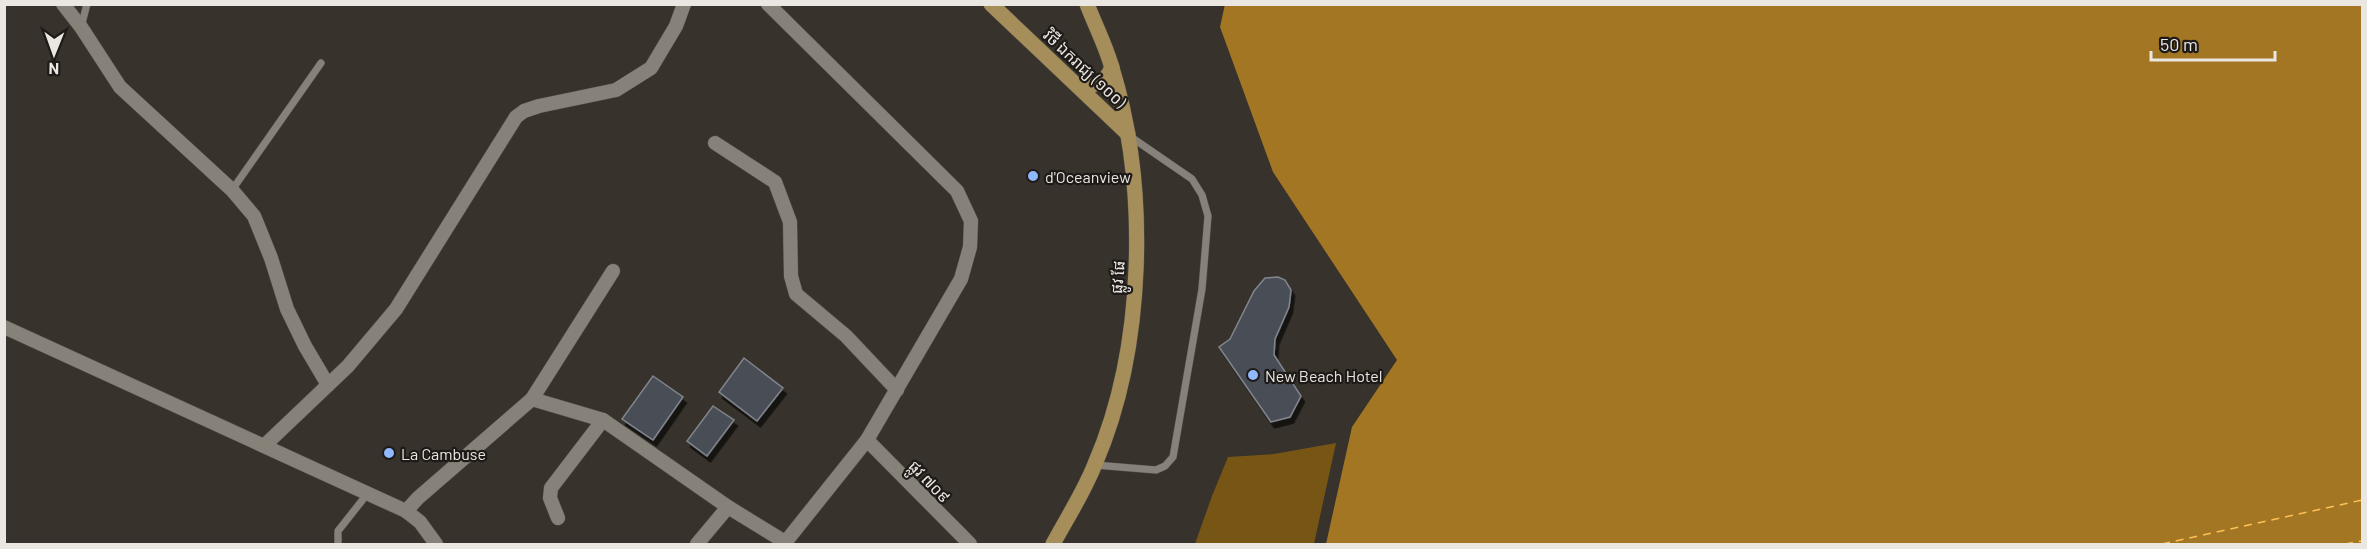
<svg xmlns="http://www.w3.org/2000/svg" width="2367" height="549" viewBox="0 0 2367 549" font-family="Barlow,'Noto Sans Khmer',sans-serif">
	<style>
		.green { fill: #775615 }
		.water { fill: #a27623 }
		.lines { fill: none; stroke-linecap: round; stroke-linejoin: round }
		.ferry { stroke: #fec156; stroke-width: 1.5; stroke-dasharray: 8 6; stroke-linecap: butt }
		.building { fill: #4a4e56; stroke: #80858e; stroke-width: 1.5; filter: url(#shadow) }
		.lane-casing { stroke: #534f49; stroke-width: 8 }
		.street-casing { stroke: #534f49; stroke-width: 15 }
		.secondary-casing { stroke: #534f49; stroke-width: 16 }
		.lane { stroke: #878279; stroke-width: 7 }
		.street { stroke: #878279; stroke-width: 14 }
		.secondary { stroke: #a68e5b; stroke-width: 15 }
		.poi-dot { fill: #8fb8fd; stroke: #1d1a17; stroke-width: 2 }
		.labels { text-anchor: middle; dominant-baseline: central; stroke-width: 4.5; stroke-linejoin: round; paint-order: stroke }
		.street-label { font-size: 16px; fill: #eae7e2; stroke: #1d1a17 }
		.poi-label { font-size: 16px; fill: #eae7e2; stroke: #1d1a17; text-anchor: start }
	</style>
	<defs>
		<filter id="shadow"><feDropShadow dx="3.5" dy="6" stdDeviation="0" flood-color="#0009"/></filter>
	</defs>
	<rect width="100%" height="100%" fill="#37322b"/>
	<polygon class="green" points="1336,443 1314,544 1195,544 1212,496 1228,457 1274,454"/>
	<polygon class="water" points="1225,4 2362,5 2362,544 1326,544 1352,427 1397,360 1273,172 1220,27"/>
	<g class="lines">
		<g class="ferry">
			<polyline points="2162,544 2362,500"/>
			<polyline points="2345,544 2362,541"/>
		</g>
	</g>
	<g class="building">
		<polygon points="1278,277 1285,280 1291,290 1289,307 1275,339 1274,355 1301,396 1290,417 1271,422 1219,347 1230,339 1254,291 1265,278"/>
		<polygon points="744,358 783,388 757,421 719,392"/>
		<polygon points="653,376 683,397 653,440 622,419"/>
		<polygon points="713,406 734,420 707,456 687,441"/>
	</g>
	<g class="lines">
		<defs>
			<g id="lane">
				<polyline points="81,27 87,4"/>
				<polyline points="232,190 321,63"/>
				<polyline points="1095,465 1156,470 1165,466 1173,457 1202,289 1208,216 1202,195 1192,179 1128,135"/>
				<polyline points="338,544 338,531 368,493"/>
			</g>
			<g id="street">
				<polyline points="63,4 81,27 120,87 232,190 254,216 271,258 287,309 305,346 328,385"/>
				<polyline points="768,4 957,191 971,221 970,247 961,279 867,440 784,544"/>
				<polyline points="715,143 775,182 790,222 791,276 796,294 846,336 897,390"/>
				<polyline points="4,327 406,511 420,522 436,544"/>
				<polyline points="532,399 613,271"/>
				<polyline points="867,440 970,544"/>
				<polyline points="265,445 348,366 396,309 516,117 524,111 539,106 616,90 651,68 676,26 684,4"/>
				<polyline points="406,511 418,498 532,399 603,420 728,507 785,542"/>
				<polyline points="558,518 550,498 551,488 603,420"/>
				<polyline points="697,544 728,507"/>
			</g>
			<g id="secondary">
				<polyline points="991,4 1128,134"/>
				<path d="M1077 85C1095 87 1105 84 1112 67"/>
				<path d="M1053 544C1067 518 1084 492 1095 464 1145 348 1149 188 1112 68 1106 46 1095 25 1087 4"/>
			</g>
		</defs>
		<use href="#lane" class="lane-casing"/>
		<use href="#street" class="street-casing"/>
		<use href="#secondary" class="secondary-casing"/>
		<use href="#lane" class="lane"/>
		<use href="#street" class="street"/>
		<use href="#secondary" class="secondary"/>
	</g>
	<g class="poi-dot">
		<circle cx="1033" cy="176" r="6"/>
		<circle cx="1253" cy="375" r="6"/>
		<circle cx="389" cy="453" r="6"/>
	</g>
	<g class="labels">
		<g class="street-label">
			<text transform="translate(1085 68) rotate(43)">វិថី ឯករាជ្យ (១០០)</text>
			<text transform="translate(1117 277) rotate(-85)">ផ្លូវ ផែ</text>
			<text transform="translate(930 481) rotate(46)">ផ្លូវ ៧០៩</text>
		</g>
		<g class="poi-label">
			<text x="1045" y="176">d'Oceanview</text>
			<text x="1265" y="375">New Beach Hotel</text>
			<text x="401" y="453">La Cambuse</text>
		</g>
	</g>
	<rect width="2367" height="549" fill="none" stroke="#eae7e2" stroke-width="12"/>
	<g transform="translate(54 54) rotate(181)" stroke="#1d1a17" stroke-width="4.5" paint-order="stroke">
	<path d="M0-4.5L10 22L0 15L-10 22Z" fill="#eae7e2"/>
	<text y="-9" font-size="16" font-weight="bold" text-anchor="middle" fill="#eae7e2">N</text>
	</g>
	<path d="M2151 51v9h124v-9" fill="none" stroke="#eae7e2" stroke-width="3"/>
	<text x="2160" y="51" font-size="18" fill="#eae7e2" stroke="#1d1a17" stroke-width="4.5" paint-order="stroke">50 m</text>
</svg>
